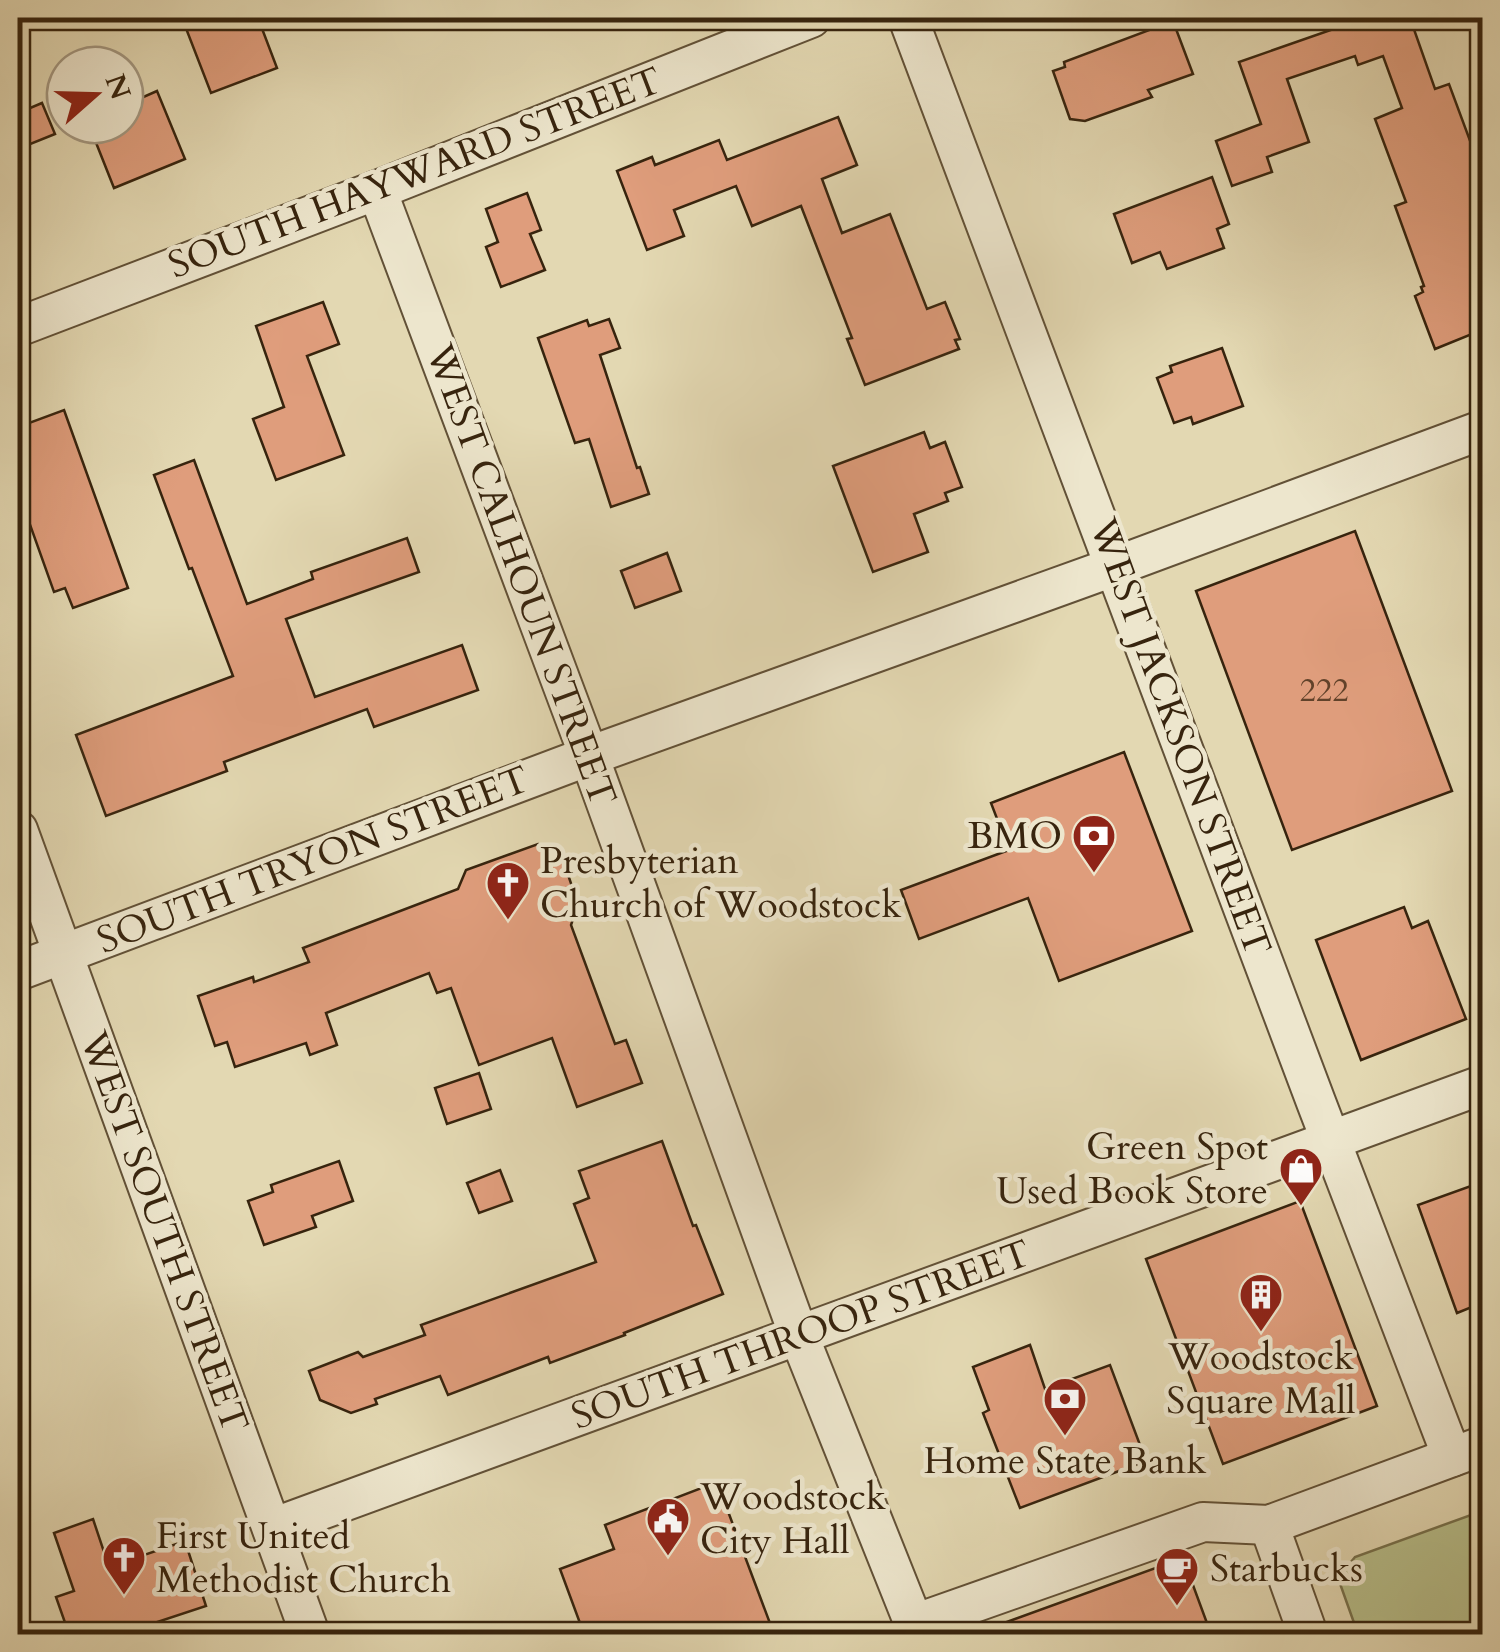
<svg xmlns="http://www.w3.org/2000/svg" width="1500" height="1652" viewBox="0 0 1500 1652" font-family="Cardo,serif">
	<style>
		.green { fill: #b7be8a; stroke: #77714c; stroke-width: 2.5 }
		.building { fill: #df9d7c; stroke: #37240e; stroke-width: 2.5 }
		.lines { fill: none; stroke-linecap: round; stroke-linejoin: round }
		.minor-casing { stroke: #625137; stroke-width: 42 }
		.minor { stroke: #ede6cd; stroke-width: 38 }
		.labels { text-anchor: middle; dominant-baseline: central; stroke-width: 9; stroke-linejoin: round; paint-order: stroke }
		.number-label { font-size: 32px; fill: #61422a }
		.street-label { font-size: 38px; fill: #37240e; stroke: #ede6cd }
		.poi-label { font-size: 38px; fill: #37240e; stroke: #ede6cd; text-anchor: start }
	</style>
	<rect width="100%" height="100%" fill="#e3d8b2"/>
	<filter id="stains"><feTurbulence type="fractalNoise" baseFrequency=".002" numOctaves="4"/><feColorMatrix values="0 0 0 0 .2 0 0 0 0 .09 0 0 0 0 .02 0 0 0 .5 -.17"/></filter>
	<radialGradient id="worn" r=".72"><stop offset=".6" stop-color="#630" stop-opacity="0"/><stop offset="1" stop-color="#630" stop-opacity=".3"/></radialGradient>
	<polygon class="green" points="1482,1511 1482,1634 1358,1634 1338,1578 1355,1557"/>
	<g class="building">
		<polygon points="182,18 258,18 277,68 211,93"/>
		<polygon points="1365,18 1410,18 1435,89 1449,84 1482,173 1482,330 1435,349 1415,296 1423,292 1421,287 1424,286 1395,206 1406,202 1375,119 1402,108 1383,56 1358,65 1355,56 1287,79 1309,142 1267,157 1272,172 1232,186 1216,141 1261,124 1239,62"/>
		<polygon points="1173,21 1193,74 1148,90 1152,97 1085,121 1070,119 1053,71 1065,67 1064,62"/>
		<polygon points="157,91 185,159 114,188 89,125 125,125 125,105"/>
		<polygon points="42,103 55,134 18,149 18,113"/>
		<polygon points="838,117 857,165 822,179 842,233 890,214 927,309 945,302 960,339 955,340 959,349 865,385 847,339 852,338 801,206 752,226 736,186 674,210 684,236 647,250 617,171 652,157 655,165 719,140 727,160"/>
		<polygon points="1212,177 1229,224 1217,229 1224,248 1167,269 1160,252 1132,263 1114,214"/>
		<polygon points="527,193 541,230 530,234 545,270 501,287 486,247 498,242 486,209"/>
		<polygon points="323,302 339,344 307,356 344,455 276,480 253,419 284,407 256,326"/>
		<polygon points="609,319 620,348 600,355 637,468 640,467 649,494 611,507 589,439 575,443 538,338 587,320 589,326"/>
		<polygon points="1222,348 1243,406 1193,424 1191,417 1174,423 1157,378 1172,372 1170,366"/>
		<polygon points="64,410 128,588 73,608 65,588 54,592 18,491 18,427"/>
		<polygon points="924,432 930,448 945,442 962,487 945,493 948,501 914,514 928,552 873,572 833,466"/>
		<polygon points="194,460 247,604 313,579 311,572 407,538 419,572 286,619 315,697 462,645 478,690 374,727 367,709 224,762 227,771 106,816 76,735 233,676 192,568 189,569 154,475"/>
		<polygon points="1355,531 1452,791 1292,850 1196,591"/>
		<polygon points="667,553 681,591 635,608 621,571"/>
		<polygon points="1124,752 1192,931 1059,981 1028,898 919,939 901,890 1009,850 991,803"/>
		<polygon points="538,844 561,854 578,904 571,925 615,1044 626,1040 642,1083 577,1107 552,1038 479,1065 451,988 437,993 429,973 326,1013 337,1045 310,1055 306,1043 235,1067 227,1042 215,1046 198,996 253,977 254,982 309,962 303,948 458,889 466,870"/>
		<polygon points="1404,907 1412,928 1428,921 1466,1019 1361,1060 1316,940"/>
		<polygon points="479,1073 491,1109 447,1124 435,1088"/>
		<polygon points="662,1141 693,1226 696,1225 723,1294 624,1333 625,1335 550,1363 548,1357 448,1395 440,1376 375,1399 377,1404 351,1413 320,1400 309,1371 358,1352 363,1357 425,1335 421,1325 596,1262 574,1204 589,1198 579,1171"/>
		<polygon points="339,1161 353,1201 312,1216 316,1227 264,1245 248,1201 273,1192 271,1185"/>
		<polygon points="500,1170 512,1201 479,1213 467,1183"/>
		<polygon points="1482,1182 1482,1303 1457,1313 1418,1205"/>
		<polygon points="1300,1201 1377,1406 1223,1464 1146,1259"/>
		<polygon points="1030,1345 1045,1389 1110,1365 1146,1461 1020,1508 983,1413 989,1410 973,1367"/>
		<polygon points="717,1482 774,1634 584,1634 560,1569 614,1549 605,1525"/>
		<polygon points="93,1519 109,1567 185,1541 206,1606 121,1634 69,1634 56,1597 74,1591 54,1533"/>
		<polygon points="1183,1558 1211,1634 983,1634 982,1631"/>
	</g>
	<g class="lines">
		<defs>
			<g id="minor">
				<polyline points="908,18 1316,1102 1452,1457"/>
				<polyline points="377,190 589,756 799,1336 918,1634"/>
				<polyline points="18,327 377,190 811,18"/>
				<polyline points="18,830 310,1634"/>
				<polyline points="18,971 589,756 1116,566 1482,430"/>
				<polyline points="1269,1525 1308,1634"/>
				<polyline points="272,1528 1482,1085"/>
				<polyline points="914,1624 1203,1522 1269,1525 1482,1446"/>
			</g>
		</defs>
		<use href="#minor" class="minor-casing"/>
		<use href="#minor" class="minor"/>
	</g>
	<defs>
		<symbol id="bank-pin" viewBox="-11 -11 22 30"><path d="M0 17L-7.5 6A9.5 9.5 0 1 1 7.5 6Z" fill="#8f2418" stroke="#ede6cd"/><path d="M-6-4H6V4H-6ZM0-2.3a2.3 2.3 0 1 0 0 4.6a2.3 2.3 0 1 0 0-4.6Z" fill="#fff"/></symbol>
		<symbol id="church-pin" viewBox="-11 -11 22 30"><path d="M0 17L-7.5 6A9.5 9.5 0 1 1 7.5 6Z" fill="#8f2418" stroke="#ede6cd"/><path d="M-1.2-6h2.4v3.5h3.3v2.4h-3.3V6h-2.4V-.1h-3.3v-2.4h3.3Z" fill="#fff"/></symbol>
		<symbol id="shop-pin" viewBox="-11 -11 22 30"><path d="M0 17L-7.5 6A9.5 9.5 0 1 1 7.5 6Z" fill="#8f2418" stroke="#ede6cd"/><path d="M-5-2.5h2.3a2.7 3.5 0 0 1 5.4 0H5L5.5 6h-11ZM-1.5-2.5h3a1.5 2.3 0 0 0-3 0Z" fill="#fff"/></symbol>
		<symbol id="building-pin" viewBox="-11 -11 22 30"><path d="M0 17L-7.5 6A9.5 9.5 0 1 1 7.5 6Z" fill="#8f2418" stroke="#ede6cd"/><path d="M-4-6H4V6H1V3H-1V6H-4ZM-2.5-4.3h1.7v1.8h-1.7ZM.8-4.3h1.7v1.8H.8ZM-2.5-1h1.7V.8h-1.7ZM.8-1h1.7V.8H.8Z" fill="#fff"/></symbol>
		<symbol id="civic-pin" viewBox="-11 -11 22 30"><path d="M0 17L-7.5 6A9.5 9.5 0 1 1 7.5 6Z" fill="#8f2418" stroke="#ede6cd"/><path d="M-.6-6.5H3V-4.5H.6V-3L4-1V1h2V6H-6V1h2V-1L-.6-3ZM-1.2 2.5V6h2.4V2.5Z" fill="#fff"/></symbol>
		<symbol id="cafe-pin" viewBox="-11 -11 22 30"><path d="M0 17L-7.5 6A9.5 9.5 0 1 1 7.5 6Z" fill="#8f2418" stroke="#ede6cd"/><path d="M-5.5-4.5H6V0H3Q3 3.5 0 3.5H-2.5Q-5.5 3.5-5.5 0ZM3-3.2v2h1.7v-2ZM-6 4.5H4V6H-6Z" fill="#fff"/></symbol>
	</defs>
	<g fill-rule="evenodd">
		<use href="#bank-pin" x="1069" y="811" width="50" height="68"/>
		<use href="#church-pin" x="483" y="858" width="50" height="68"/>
		<use href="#shop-pin" x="1276" y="1144" width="50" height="68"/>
		<use href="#building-pin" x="1236" y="1270" width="50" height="68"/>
		<use href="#bank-pin" x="1040" y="1374" width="50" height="68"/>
		<use href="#civic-pin" x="643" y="1494" width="50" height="68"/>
		<use href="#church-pin" x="99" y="1533" width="50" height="68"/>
		<use href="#cafe-pin" x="1152" y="1544" width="50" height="68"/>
	</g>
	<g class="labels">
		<g class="number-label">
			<text x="1324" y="691">222</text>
		</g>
		<g class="street-label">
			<text transform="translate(415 173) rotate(-21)">SOUTH HAYWARD STREET</text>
			<text transform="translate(521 575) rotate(70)">WEST CALHOUN STREET</text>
			<text transform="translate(1180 737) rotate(70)">WEST JACKSON STREET</text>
			<text transform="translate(313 860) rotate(-21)">SOUTH TRYON STREET</text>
			<text transform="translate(164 1232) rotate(70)">WEST SOUTH STREET</text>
			<text transform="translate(801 1335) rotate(-20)">SOUTH THROOP STREET</text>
		</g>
		<g class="poi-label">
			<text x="1062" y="836" text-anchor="end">BMO</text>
			<text x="540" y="861">Presbyterian<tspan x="540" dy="44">Church of Woodstock</tspan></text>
			<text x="1268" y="1147" text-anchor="end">Green Spot<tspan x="1268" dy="44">Used Book Store</tspan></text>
			<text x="1261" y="1357" text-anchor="middle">Woodstock<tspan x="1261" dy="44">Square Mall</tspan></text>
			<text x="1065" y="1461" text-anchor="middle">Home State Bank</text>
			<text x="700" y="1497">Woodstock<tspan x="700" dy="44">City Hall</tspan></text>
			<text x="156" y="1536">First United<tspan x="156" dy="44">Methodist Church</tspan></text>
			<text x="1210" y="1569">Starbucks</text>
		</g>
	</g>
	<rect width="1500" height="1652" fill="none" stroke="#e3d8b2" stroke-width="60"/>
	<rect x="20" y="20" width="1460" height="1612" fill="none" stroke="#37240e" stroke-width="5"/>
	<rect x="30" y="30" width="1440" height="1592" fill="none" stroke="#37240e" stroke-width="2.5"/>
	<g transform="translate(95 95) rotate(70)"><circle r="48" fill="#ede6cd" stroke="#a49881" stroke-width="2.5"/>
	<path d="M0-8L18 38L0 25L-18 38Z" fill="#8f2418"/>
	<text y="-15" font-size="28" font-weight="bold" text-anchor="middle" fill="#37240e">N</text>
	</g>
	<rect width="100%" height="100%" filter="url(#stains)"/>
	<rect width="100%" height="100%" fill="url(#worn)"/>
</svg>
